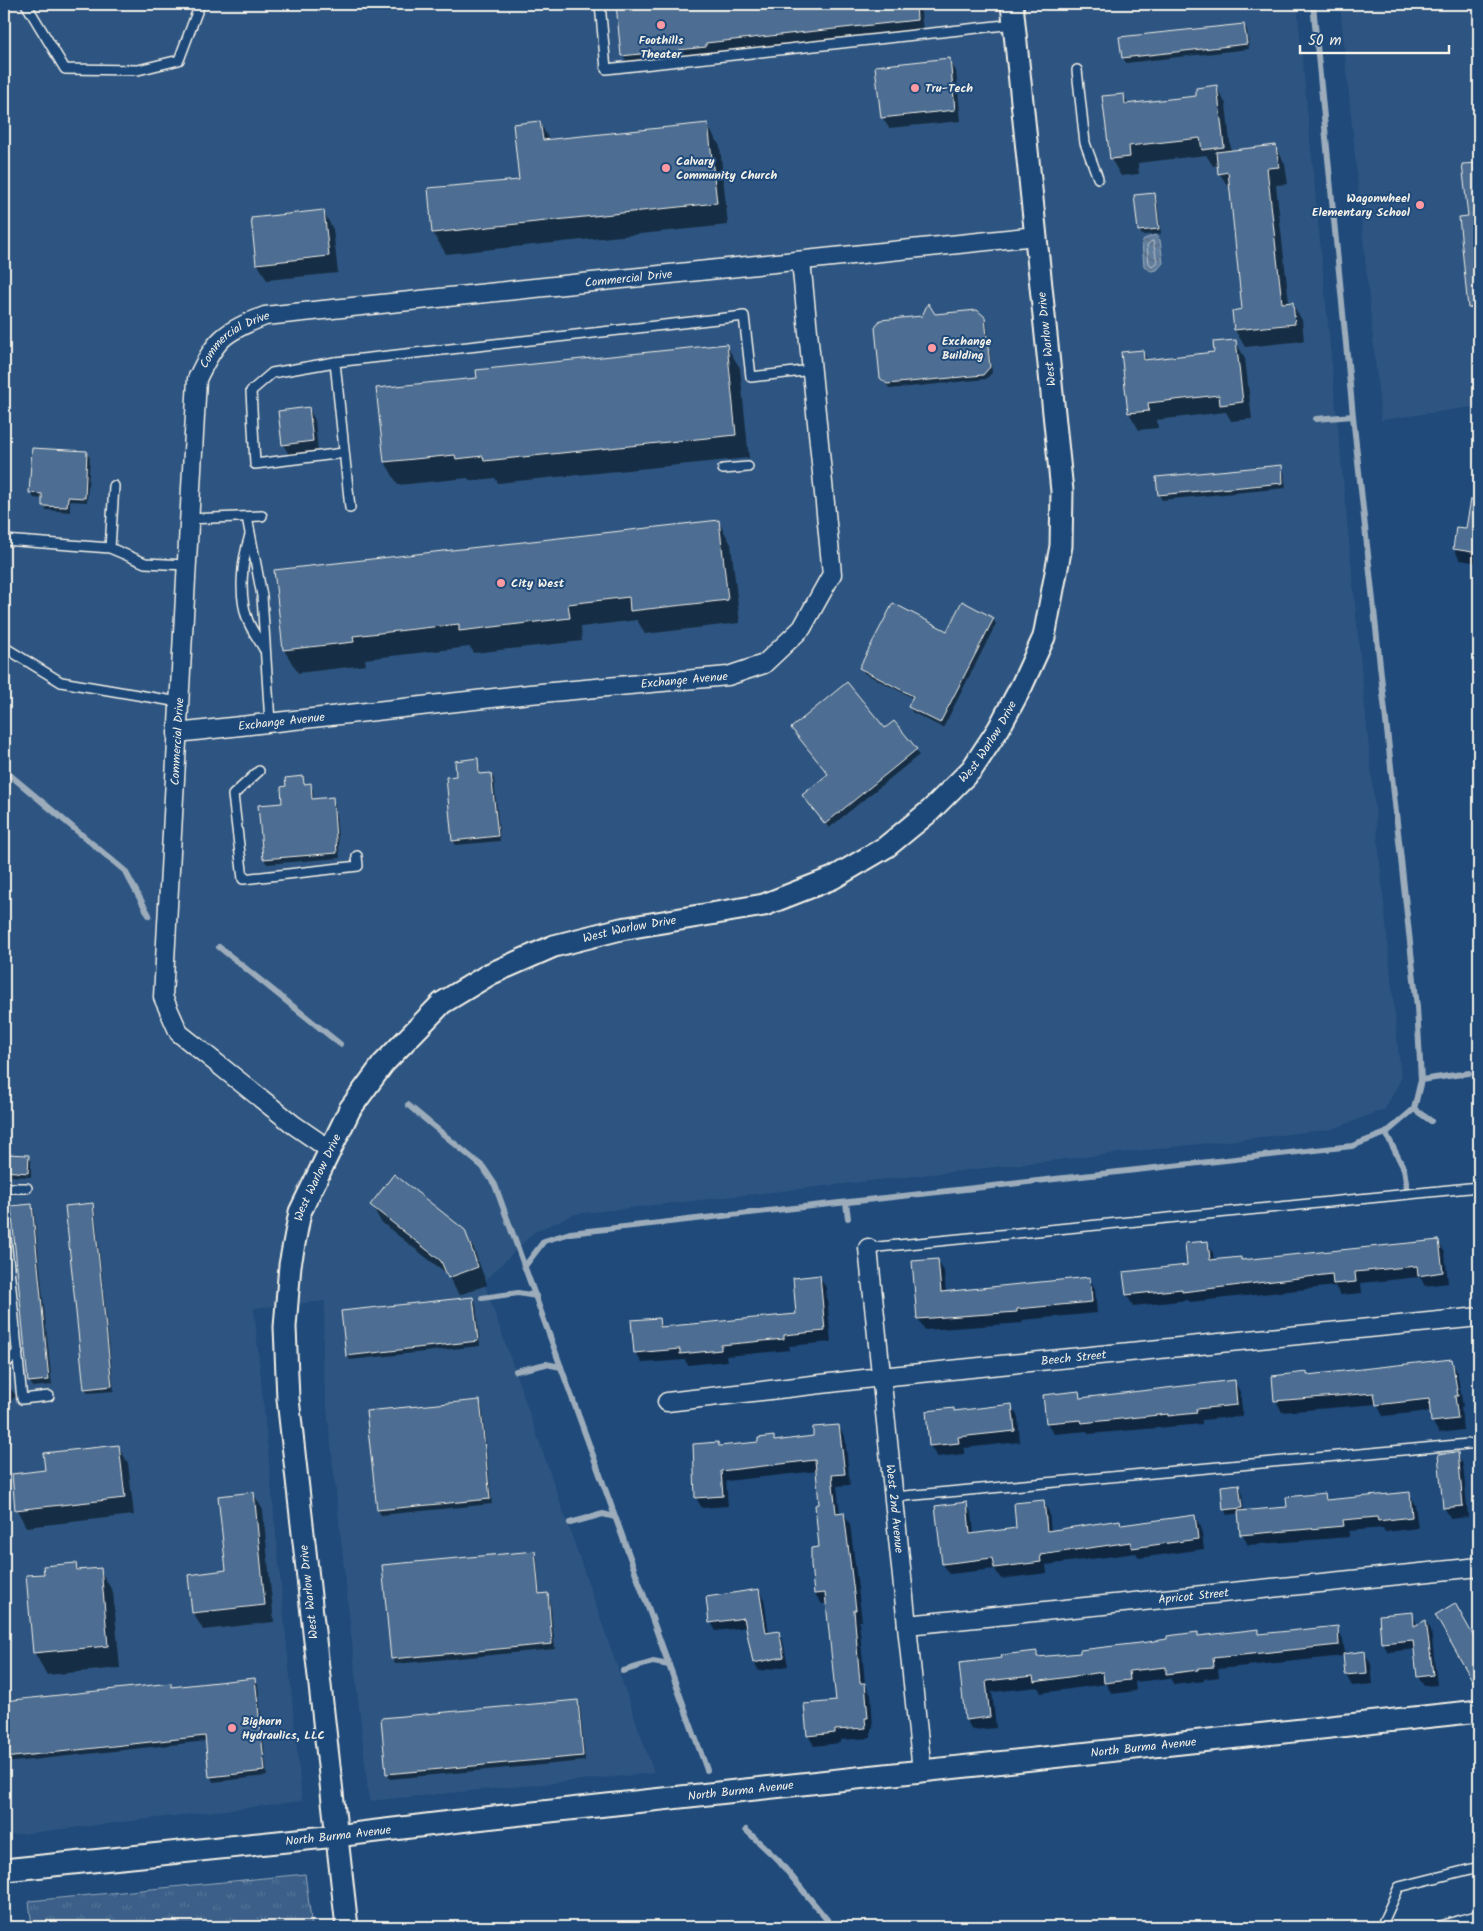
<svg xmlns="http://www.w3.org/2000/svg" width="1483" height="1931" viewBox="0 0 1483 1931" font-family="Kalam,sans-serif">
	<style>
		.built { fill: #2d5581 }
		.grass { fill: url(#grass-tufts); stroke: #97a8b8 }
		.water { fill: url(#water-waves); stroke: #9cacbb }
		.shadow { fill: #0007 }
		.lines { fill: none; stroke-linecap: round; stroke-linejoin: round }
		.shore { stroke: #bac3ca; stroke-width: 1 }
		.stream { stroke: #9cacbb; stroke-width: 6 }
		.building { fill: #4d6e92; stroke: #f4f1e8 }
		.service-casing { stroke: #f4f1e8; stroke-width: 12 }
		.minor-casing { stroke: #f4f1e8; stroke-width: 21 }
		.tertiary-casing { stroke: #f4f1e8; stroke-width: 25 }
		.service { stroke: #1f4a7a; stroke-width: 9 }
		.minor { stroke: #1f4a7a; stroke-width: 18 }
		.tertiary { stroke: #1f4a7a; stroke-width: 21 }
		.poi-dot { fill: #ff9aa2; stroke: #1f4a7a; stroke-width: 2 }
		.labels { text-anchor: middle; dominant-baseline: central; stroke-width: 4; stroke-linejoin: round; paint-order: stroke }
		.poi-label { font-size: 12px; font-weight: bold; fill: #f4f1e8; stroke: #1f4a7a; text-anchor: start }
		.street-label { font-size: 12px; fill: #f4f1e8; stroke: #1f4a7a }
	</style>
	<defs>
		<pattern id="grass-tufts" width="24" height="20" patternUnits="userSpaceOnUse" patternTransform="scale(1.25)"><rect width="24" height="20" fill="#3a5f88"/><path d="M3 7l-1-3M5 7V3M7 7l1-3M15 17l-1-3M17 17v-4M19 17l1-3" fill="none" stroke="#577699"/></pattern>
		<pattern id="water-waves" width="16" height="10" patternUnits="userSpaceOnUse" patternTransform="scale(1.25)"><rect width="16" height="10" fill="#627e9d"/><path d="M0 5q4-4 8 0t8 0" fill="none" stroke="#58687a"/></pattern>
	</defs>
	<rect width="100%" height="100%" fill="#1f4a7a"/>
	<filter id="ink" filterUnits="userSpaceOnUse"><feTurbulence type="fractalNoise" baseFrequency=".02" numOctaves="2"/><feDisplacementMap in="SourceGraphic" scale="10" xChannelSelector="R" yChannelSelector="G"/><feConvolveMatrix kernelMatrix="1 2 1 2 8 2 1 2 1" color-interpolation-filters="sRGB"/></filter>
	<g filter="url(#ink)">
		<g class="built">
			<polygon points="4,4 1297,4 1401,1079 1385,1109 1333,1129 575,1214 534,1232 484,1282 654,1773 369,1801 322,1362 325,1301 254,1308 302,1801 4,1836"/>
			<polygon points="1340,4 1479,4 1479,406 1381,420"/>
		</g>
		<polygon class="grass" points="305,1874 312,1927 32,1927 29,1901"/>
		<polygon class="water" points="1155,235 1160,240 1163,263 1157,270 1151,271 1144,266 1142,243 1144,239"/>
		<g class="shadow">
			<polygon points="617,4 920,4 923,31 684,61 684,65 658,68 655,64 629,66 623,55"/>
			<polygon points="1244,25 1247,30 1249,49 1126,63 1123,58"/>
			<polygon points="949,60 956,71 961,121 889,128 882,117"/>
			<polygon points="1216,87 1226,104 1231,151 1276,147 1285,164 1288,184 1276,185 1289,303 1292,303 1302,320 1304,341 1245,347 1235,330 1233,312 1244,311 1231,190 1219,173 1219,165 1213,166 1206,155 1138,163 1139,174 1121,176 1111,159 1104,98 1123,95 1129,105 1198,97"/>
			<polygon points="540,123 550,141 707,125 720,146 728,225 446,254 433,233 520,181"/>
			<polygon points="1479,164 1479,298 1477,298 1464,165"/>
			<polygon points="1154,194 1157,199 1161,234 1142,235 1139,230"/>
			<polygon points="323,211 333,229 338,273 267,280 257,263"/>
			<polygon points="935,316 984,317 987,323 992,373 986,379 890,389 881,378"/>
			<polygon points="1235,341 1245,358 1252,419 1231,421 1226,412 1157,420 1158,428 1139,430 1129,413 1142,351 1148,361 1215,354"/>
			<polygon points="726,345 740,368 749,458 498,483 495,478 470,481 468,478 398,485 385,462 478,379"/>
			<polygon points="309,409 315,420 318,452 289,455 283,444"/>
			<polygon points="33,449 87,453 90,458 87,502 70,501 70,512 46,510 43,499 34,498 31,493"/>
			<polygon points="1479,462 1479,563 1460,560 1454,549 1467,529"/>
			<polygon points="1281,467 1284,472 1286,488 1162,500 1159,495"/>
			<polygon points="718,521 731,544 740,623 645,634 637,620 581,627 582,641 474,653 470,647 365,659 366,665 298,673 284,650"/>
			<polygon points="993,619 996,624 943,728 912,712 909,707 913,698 864,673 861,668 947,632"/>
			<polygon points="894,722 919,755 829,828 806,800 829,775 792,728 885,730"/>
			<polygon points="477,759 481,775 491,774 494,779 500,841 456,845 453,840 458,777"/>
			<polygon points="302,778 306,785 310,785 313,790 314,800 332,798 335,804 340,858 267,864 264,859 259,807 284,804 287,787"/>
			<polygon points="4,1155 28,1156 31,1162 31,1177 4,1176"/>
			<polygon points="92,1204 95,1210 114,1391 88,1393 85,1388"/>
			<polygon points="31,1205 34,1210 52,1385 32,1387 30,1381"/>
			<polygon points="372,1205 464,1231 474,1249 487,1285 459,1295 447,1274 381,1222"/>
			<polygon points="1207,1242 1213,1253 1214,1261 1240,1258 1242,1261 1439,1242 1445,1253 1448,1283 1425,1286 1420,1277 1361,1283 1362,1293 1340,1295 1335,1286 1190,1302 1188,1300 1133,1306 1127,1295 1189,1266"/>
			<polygon points="937,1260 944,1271 946,1293 1089,1278 1095,1289 1097,1313 1022,1320 1023,1323 925,1330 918,1319 913,1262"/>
			<polygon points="819,1276 826,1288 831,1342 789,1346 790,1350 726,1356 727,1361 688,1365 685,1360 642,1363 635,1352 658,1319 663,1328 798,1315"/>
			<polygon points="473,1298 476,1303 480,1346 350,1360 347,1355"/>
			<polygon points="4,1336 11,1346 4,1353"/>
			<polygon points="1451,1360 1457,1372 1463,1406 1461,1407 1463,1430 1439,1433 1432,1421 1431,1411 1383,1416 1377,1404 1282,1412 1276,1400 1307,1373 1308,1376"/>
			<polygon points="4,1379 16,1396 4,1407"/>
			<polygon points="1234,1381 1240,1392 1243,1416 1202,1420 1202,1424 1089,1434 1087,1431 1054,1434 1047,1423 1044,1396 1078,1393 1082,1399"/>
			<polygon points="479,1401 482,1406 492,1504 381,1515 378,1510 368,1412"/>
			<polygon points="1011,1406 1018,1417 1020,1442 964,1448 964,1454 937,1457 930,1446 954,1413"/>
			<polygon points="838,1426 845,1437 850,1485 837,1486 840,1514 844,1514 850,1524 862,1621 859,1621 865,1684 871,1695 873,1728 871,1728 871,1738 840,1740 840,1743 814,1746 808,1735 837,1702 827,1604 822,1604 815,1594 821,1548 818,1471 726,1481 728,1506 702,1508 696,1498 718,1443 720,1447 760,1443 773,1438 775,1442 815,1438"/>
			<polygon points="118,1446 128,1463 134,1515 26,1527 17,1510 46,1471"/>
			<polygon points="1457,1454 1463,1465 1468,1517 1451,1519 1444,1507"/>
			<polygon points="1239,1486 1242,1491 1244,1512 1289,1508 1324,1494 1329,1501 1409,1493 1415,1505 1418,1528 1385,1532 1383,1528 1349,1531 1349,1537 1248,1545 1242,1534 1240,1513 1227,1515 1224,1509"/>
			<polygon points="253,1493 263,1510 274,1622 203,1630 193,1613 227,1572"/>
			<polygon points="1043,1501 1049,1512 1051,1531 1119,1522 1122,1526 1195,1517 1201,1527 1204,1549 1139,1558 1136,1553 1046,1565 1047,1573 1001,1579 995,1569 949,1574 943,1564 966,1504 972,1514 974,1534 1018,1529"/>
			<polygon points="534,1552 537,1557 540,1596 547,1595 550,1600 555,1649 395,1664 392,1658"/>
			<polygon points="75,1564 80,1571 100,1570 113,1592 120,1668 47,1675 34,1652 45,1575"/>
			<polygon points="759,1590 764,1599 769,1634 778,1632 783,1641 788,1666 759,1671 754,1662 747,1627 716,1631 711,1622"/>
			<polygon points="1412,1613 1418,1626 1426,1621 1431,1630 1437,1685 1424,1686 1418,1677 1415,1649 1388,1652 1383,1643"/>
			<polygon points="1337,1628 1343,1639 1345,1655 1364,1652 1371,1664 1373,1684 1352,1686 1346,1675 1344,1656 1218,1669 1219,1677 1204,1679 1204,1681 1174,1685 1170,1678 1135,1682 1136,1691 1112,1694 1106,1684 1041,1693 1038,1687 992,1692 996,1728 972,1730 966,1719 960,1664 1003,1659 1036,1652 1039,1658 1081,1654 1197,1634 1199,1637 1258,1631 1261,1635"/>
			<polygon points="255,1679 258,1685 267,1776 213,1782 211,1777 207,1741 4,1763 4,1692 5,1702 170,1685 172,1688"/>
			<polygon points="577,1701 580,1706 585,1761 390,1779 387,1774 382,1720"/>
		</g>
		<g class="lines">
			<polygon class="shore" points="1153,241 1157,262 1152,266 1149,263 1147,245"/>
			<g class="stream">
				<polyline points="1316,419 1353,416"/>
				<polyline points="4,770 125,871 149,915"/>
				<polyline points="219,947 340,1044"/>
				<polyline points="1421,1080 1469,1073"/>
				<polyline points="408,1105 483,1167 495,1185 707,1770"/>
				<polyline points="1414,1109 1431,1121"/>
				<polyline points="1386,1133 1404,1169 1407,1189"/>
				<polyline points="846,1203 848,1218"/>
				<polyline points="525,1266 544,1241 570,1233 1352,1146 1386,1133 1414,1109 1421,1080 1417,1007 1353,416 1313,4"/>
				<polyline points="482,1298 518,1293 536,1296"/>
				<polyline points="516,1371 546,1364 561,1367"/>
				<polyline points="570,1523 603,1514 615,1517"/>
				<polyline points="623,1671 653,1662 669,1665"/>
				<polyline points="746,1830 778,1860 833,1927"/>
			</g>
		</g>
		<g class="building">
			<polygon points="616,4 916,4 917,20 706,43 706,47 678,50 679,55 650,58 650,53 621,56"/>
			<polygon points="1244,24 1247,44 1122,58 1119,37"/>
			<polygon points="950,58 955,110 881,118 875,66"/>
			<polygon points="1217,85 1224,147 1202,150 1200,138 1129,146 1130,157 1110,159 1102,96 1124,94 1125,104 1196,96 1196,88"/>
			<polygon points="540,121 543,140 708,123 717,203 432,233 428,188 519,180 513,124"/>
			<polygon points="1276,145 1279,167 1267,168 1282,303 1293,302 1295,324 1234,330 1232,311 1242,309 1228,172 1218,174 1216,152"/>
			<polygon points="1479,163 1479,307 1468,308 1459,217 1468,216 1462,164"/>
			<polygon points="1155,193 1159,229 1138,231 1134,195"/>
			<polygon points="324,210 329,256 256,264 251,218"/>
			<polygon points="928,303 935,314 977,310 985,317 990,367 983,375 887,384 880,378 875,328 880,320 922,316"/>
			<polygon points="1236,340 1243,402 1220,405 1219,395 1148,403 1149,411 1128,413 1121,352 1143,350 1144,360 1214,352 1213,342"/>
			<polygon points="727,344 736,435 484,461 483,456 456,459 455,455 384,462 376,388 477,378 476,370"/>
			<polygon points="309,407 313,441 282,445 278,411"/>
			<polygon points="32,448 87,451 85,498 68,497 67,507 42,506 42,494 29,493"/>
			<polygon points="1282,465 1283,483 1158,495 1156,477"/>
			<polygon points="1471,499 1479,499 1479,553 1453,549 1456,527 1466,528"/>
			<polygon points="719,520 728,600 630,611 629,597 568,604 570,618 459,631 459,624 353,636 354,642 283,650 274,570"/>
			<polygon points="962,601 994,618 940,723 908,707 913,696 859,668 893,603 947,631"/>
			<polygon points="847,682 885,728 894,721 917,749 825,824 802,795 828,774 791,728"/>
			<polygon points="478,758 479,774 491,773 498,836 452,841 446,777 456,776 455,761"/>
			<polygon points="303,776 304,784 311,783 312,799 333,797 337,853 263,859 258,805 282,803 281,787 286,786 285,778"/>
			<polygon points="4,1154 29,1155 28,1173 4,1171"/>
			<polygon points="394,1174 465,1230 478,1267 448,1278 441,1261 370,1205"/>
			<polygon points="93,1203 112,1386 84,1389 65,1206"/>
			<polygon points="32,1204 49,1380 28,1382 11,1206"/>
			<polygon points="1439,1240 1443,1272 1418,1276 1417,1266 1355,1272 1356,1282 1333,1284 1332,1274 1182,1292 1182,1289 1126,1295 1123,1272 1187,1265 1185,1243 1208,1241 1210,1260 1241,1257 1241,1260"/>
			<polygon points="938,1259 941,1292 1090,1277 1092,1302 1017,1309 1017,1312 917,1319 912,1261"/>
			<polygon points="820,1275 825,1331 784,1335 784,1339 721,1345 721,1350 680,1354 680,1349 634,1353 631,1320 659,1318 660,1327 796,1314 793,1278"/>
			<polygon points="473,1297 478,1341 346,1356 341,1311"/>
			<polygon points="1452,1359 1458,1396 1455,1396 1458,1419 1431,1422 1429,1399 1376,1405 1374,1393 1274,1401 1272,1376 1307,1372 1307,1375"/>
			<polygon points="1235,1380 1237,1405 1196,1409 1197,1413 1168,1416 1168,1414 1082,1423 1081,1420 1046,1423 1043,1395 1079,1391 1080,1398"/>
			<polygon points="480,1400 490,1499 377,1510 366,1411"/>
			<polygon points="1012,1404 1015,1431 958,1437 959,1443 929,1446 926,1411 954,1408 954,1411"/>
			<polygon points="839,1425 845,1474 832,1475 836,1513 844,1512 856,1610 854,1610 860,1683 865,1683 868,1718 865,1718 866,1728 835,1730 835,1733 807,1736 804,1704 836,1701 825,1593 814,1594 811,1565 811,1548 819,1547 815,1505 819,1504 815,1460 721,1471 723,1496 695,1498 693,1444 718,1442 719,1446 758,1442 758,1438 774,1436 774,1441 813,1436 813,1427"/>
			<polygon points="119,1445 125,1498 15,1510 12,1474 45,1470 43,1453"/>
			<polygon points="1458,1452 1463,1506 1443,1508 1438,1454"/>
			<polygon points="1239,1484 1242,1508 1223,1510 1221,1486"/>
			<polygon points="254,1492 265,1605 192,1613 188,1575 226,1570 218,1496"/>
			<polygon points="1410,1492 1412,1517 1378,1521 1377,1517 1343,1520 1344,1526 1240,1535 1238,1511 1287,1507 1286,1497 1325,1493 1326,1500"/>
			<polygon points="1044,1500 1047,1531 1120,1520 1121,1525 1195,1515 1198,1539 1132,1548 1131,1542 1040,1555 1041,1562 994,1568 992,1558 942,1564 935,1506 967,1502 970,1534 1016,1528 1014,1503"/>
			<polygon points="535,1551 539,1594 548,1593 552,1644 391,1659 382,1565"/>
			<polygon points="76,1563 77,1570 101,1568 108,1646 33,1653 26,1575 44,1574 43,1566"/>
			<polygon points="759,1589 766,1633 779,1631 784,1657 753,1663 744,1618 709,1623 706,1597"/>
			<polygon points="1455,1603 1479,1646 1479,1692 1435,1615"/>
			<polygon points="1413,1612 1414,1626 1426,1620 1433,1675 1417,1677 1413,1640 1381,1643 1379,1615"/>
			<polygon points="1338,1626 1339,1645 1213,1658 1214,1667 1198,1668 1198,1670 1166,1674 1166,1667 1129,1671 1130,1680 1104,1683 1103,1672 1034,1682 1033,1676 986,1681 990,1717 965,1720 959,1663 1002,1658 1001,1655 1037,1651 1037,1657 1080,1653 1080,1650 1148,1642 1167,1639 1167,1636 1198,1632 1198,1636 1259,1629 1259,1634"/>
			<polygon points="1365,1651 1367,1673 1345,1675 1343,1654"/>
			<polygon points="255,1678 265,1771 209,1777 205,1736 4,1758 4,1701 171,1683 171,1687"/>
			<polygon points="578,1700 583,1756 386,1774 381,1718"/>
		</g>
		<g class="lines">
			<defs>
				<g id="service">
					<polyline points="26,4 65,69 138,70 179,60 200,4"/>
					<polyline points="600,4 606,69 1014,24"/>
					<polyline points="1077,70 1085,143 1098,178"/>
					<polyline points="335,362 272,373 251,391 255,464 344,453"/>
					<polyline points="723,469 748,467"/>
					<polyline points="350,508 335,362 744,316 751,377 812,370"/>
					<polyline points="247,517 262,596 270,723"/>
					<polyline points="188,519 262,516"/>
					<path d="M250 535C242 561 238 595 248 621 252 631 259 640 264 649"/>
					<polyline points="4,540 110,548 145,563 186,565"/>
					<polyline points="110,548 114,486"/>
					<polyline points="4,647 61,682 179,702"/>
					<polyline points="259,771 233,795 243,879 358,866 357,856"/>
					<polyline points="4,1188 27,1188"/>
					<polyline points="4,1218 22,1399 49,1396"/>
					<polyline points="868,1248 1479,1187"/>
					<polyline points="4,1365 18,1352"/>
					<polyline points="894,1497 1479,1443"/>
					<polyline points="1381,1927 1399,1887 1479,1867"/>
					<polyline points="1436,1927 1479,1915"/>
				</g>
				<g id="minor">
					<path id="s1" d="M177 733 530 694 728 676 764 664 802 628 832 574 801 261"/>
					<path id="s2" d="M329 1149 294 1125 179 1033 163 997 197 379C216 339 223 332 265 316L1036 236"/>
					<path id="s3" d="M868 1248 922 1771"/>
					<path id="s4" d="M667 1402 881 1377 1479 1317"/>
					<path id="s5" d="M907 1625 1479 1567"/>
				</g>
				<g id="tertiary">
					<path id="s6" d="M4 1870 336 1836 476 1819 1479 1711"/>
					<path id="s7" d="M347 1927 288 1399 285 1327 290 1265 300 1212 350 1109 383 1064 442 1003 490 974 554 946 621 929 764 905 833 878 886 847 930 811 972 769 999 728 1022 685 1044 637 1061 546 1062 491 1012 4"/>
				</g>
			</defs>
			<use href="#service" class="service-casing"/>
			<use href="#minor" class="minor-casing"/>
			<use href="#tertiary" class="tertiary-casing"/>
			<use href="#service" class="service"/>
			<use href="#minor" class="minor"/>
			<use href="#tertiary" class="tertiary"/>
		</g>
	</g>
	<g class="poi-dot">
		<circle cx="661" cy="25" r="5"/>
		<circle cx="915" cy="88" r="5"/>
		<circle cx="666" cy="168" r="5"/>
		<circle cx="1420" cy="205" r="5"/>
		<circle cx="932" cy="348" r="5"/>
		<circle cx="501" cy="583" r="5"/>
		<circle cx="232" cy="1728" r="5"/>
	</g>
	<g class="labels">
		<g class="poi-label">
			<text x="661" y="40" text-anchor="middle">Foothills<tspan x="661" dy="14">Theater</tspan></text>
			<text x="925" y="88">Tru-Tech</text>
			<text x="676" y="161">Calvary<tspan x="676" dy="14">Community Church</tspan></text>
			<text x="1410" y="198" text-anchor="end">Wagonwheel<tspan x="1410" dy="14">Elementary School</tspan></text>
			<text x="942" y="341">Exchange<tspan x="942" dy="14">Building</tspan></text>
			<text x="511" y="583">City West</text>
			<text x="242" y="1721">Bighorn<tspan x="242" dy="14">Hydraulics, LLC</tspan></text>
		</g>
		<g class="street-label">
			<text stroke="none"><textPath href="#s2" startOffset="1310">Commercial Drive</textPath></text>
			<text transform="translate(1047 339) rotate(-96)">West Warlow Drive</text>
			<text stroke="none"><textPath href="#s2" startOffset="905">Commercial Drive</textPath></text>
			<text stroke="none"><textPath href="#s1" startOffset="510">Exchange Avenue</textPath></text>
			<text stroke="none"><textPath href="#s1" startOffset="105">Exchange Avenue</textPath></text>
			<text stroke="none"><textPath href="#s2" startOffset="485">Commercial Drive</textPath></text>
			<text stroke="none"><textPath href="#s7" startOffset="1598">West Warlow Drive</textPath></text>
			<text stroke="none"><textPath href="#s7" startOffset="1178">West Warlow Drive</textPath></text>
			<text stroke="none"><textPath href="#s7" startOffset="758">West Warlow Drive</textPath></text>
			<text stroke="none"><textPath href="#s4" startOffset="409">Beech Street</textPath></text>
			<text stroke="none"><textPath href="#s3" startOffset="262">West 2nd Avenue</textPath></text>
			<text transform="translate(309 1592) rotate(-96)">West Warlow Drive</text>
			<text stroke="none"><textPath href="#s5" startOffset="288">Apricot Street</textPath></text>
			<text stroke="none"><textPath href="#s6" startOffset="1146">North Burma Avenue</textPath></text>
			<text stroke="none"><textPath href="#s6" startOffset="741">North Burma Avenue</textPath></text>
			<text stroke="none"><textPath href="#s6" startOffset="336">North Burma Avenue</textPath></text>
		</g>
	</g>
	<rect width="1483" height="1931" fill="none" stroke="#1f4a7a" stroke-width="20"/>
	<rect x="10" y="10" width="1463" height="1911" fill="none" stroke="#f4f1e8" stroke-width="2" filter="url(#ink)"/>
	<path d="M1300 45v8h149v-8" fill="none" stroke="#f4f1e8" stroke-width="2.5"/>
	<text x="1308" y="45" font-size="15" fill="#f4f1e8" stroke="#1f4a7a" stroke-width="4" paint-order="stroke">50 m</text>
</svg>
